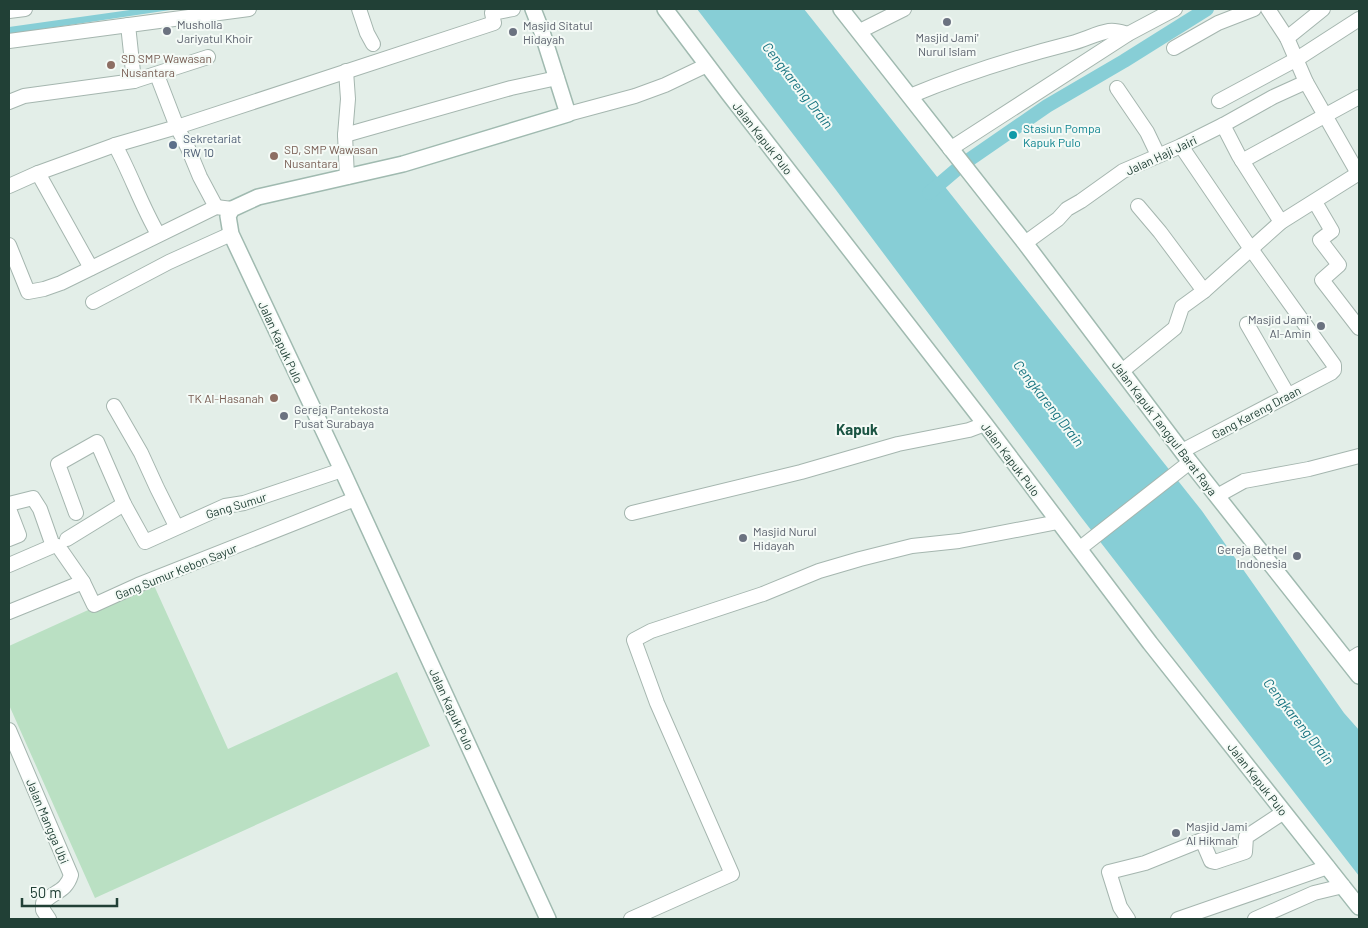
<svg xmlns="http://www.w3.org/2000/svg" width="1368" height="928" viewBox="0 0 1368 928" font-family="Barlow,sans-serif">
	<style>
		.green { fill: #bae0c3 }
		.water { fill: #87ced6 }
		.lines { fill: none; stroke-linecap: round; stroke-linejoin: round }
		.canal { stroke: #87ced6; stroke-width: 14 }
		.street-casing { stroke: #a5b6af; stroke-width: 16 }
		.secondary-casing { stroke: #a0bab0; stroke-width: 18 }
		.street { stroke: #fff; stroke-width: 14 }
		.secondary { stroke: #fff; stroke-width: 15 }
		.worship-dot { fill: #6b7280; stroke: #f4faf6; stroke-width: 2 }
		.education-dot { fill: #8d6e63; stroke: #f4faf6; stroke-width: 2 }
		.culture-dot { fill: #0f9aa8; stroke: #f4faf6; stroke-width: 2 }
		.service-dot { fill: #5c6f8a; stroke: #f4faf6; stroke-width: 2 }
		.labels { text-anchor: middle; dominant-baseline: central; stroke-width: 4; stroke-linejoin: round; paint-order: stroke }
		.worship-label { font-size: 12px; fill: #5b616d; stroke: #f4faf6; text-anchor: start }
		.education-label { font-size: 12px; fill: #785e54; stroke: #f4faf6; text-anchor: start }
		.culture-label { font-size: 12px; fill: #0d838f; stroke: #f4faf6; text-anchor: start }
		.service-label { font-size: 12px; fill: #4e5e75; stroke: #f4faf6; text-anchor: start }
		.street-label { font-size: 12px; fill: #214036; stroke: #f4faf6 }
		.water-label { font-size: 14px; font-style: italic; fill: #177481; stroke: #f4faf6 }
		.quarter-label { font-size: 15px; font-weight: bold; fill: #1b5443; stroke: #f4faf6 }
	</style>
	<rect width="100%" height="100%" fill="#e3eee8"/>
	<polygon class="green" points="152,581 228,749 397,672 430,746 95,898 9,705 9,646"/>
	<g class="water">
		<polygon points="137,9 177,9 9,34 9,27"/>
		<polygon points="697,9 804,9 1202,511 1344,713 1359,730 1359,876 1081,517 836,190"/>
	</g>
	<g class="lines">
		<polyline class="canal" points="929,193 963,164 1047,106 1124,61 1207,9"/>
		<defs>
			<g id="street">
				<polyline points="359,9 367,33 373,44"/>
				<polyline points="1268,9 1287,38 1306,82 1359,175"/>
				<polyline points="9,11 25,9"/>
				<polyline points="128,25 134,81"/>
				<polyline points="860,31 904,9"/>
				<polyline points="1287,38 1323,9"/>
				<polyline points="9,41 249,9"/>
				<polyline points="1174,48 1218,23 1254,9"/>
				<polyline points="346,71 348,99 345,135 347,177"/>
				<polyline points="157,75 177,127 188,148 200,177 216,207"/>
				<polyline points="1117,88 1147,132 1158,155"/>
				<path d="M910 96C963 74 1017 57 1072 43 1084 40 1097 33 1109 31 1116 30 1121 32 1128 34"/>
				<polyline points="1219,101 1297,59 1359,19"/>
				<polyline points="9,102 24,96 134,81 208,57"/>
				<polyline points="568,114 635,96 665,85 707,65"/>
				<polyline points="1223,125 1239,156 1281,222"/>
				<polyline points="345,135 511,88 557,78"/>
				<path d="M115 145C131 174 141 205 158 234"/>
				<polyline points="1181,146 1251,249 1334,365 1334,370 1331,373 1182,451"/>
				<polyline points="950,149 1128,34 1175,9"/>
				<polyline points="1242,161 1359,97"/>
				<polyline points="38,173 91,268"/>
				<polyline points="9,186 38,173 115,145 177,127 485,26 494,23 492,13 513,9"/>
				<polyline points="1315,202 1332,231 1320,240 1339,265 1322,280 1359,328"/>
				<polyline points="1138,206 1160,232 1204,291"/>
				<polyline points="1025,243 1058,219 1067,209 1081,201 1123,171 1181,146 1223,125 1273,97 1306,82"/>
				<polyline points="9,245 28,292 44,289 61,283 216,207 232,209"/>
				<polyline points="93,302 169,262 231,234"/>
				<polyline points="1247,324 1288,395"/>
				<polyline points="1122,371 1175,328 1182,307 1204,291 1281,222 1359,173"/>
				<polyline points="114,406 141,453 157,488 176,526"/>
				<polyline points="1217,496 1244,481 1309,469 1359,456"/>
				<polyline points="9,504 33,498 40,509 53,546"/>
				<polyline points="9,509 19,535 9,539"/>
				<polyline points="76,513 58,464 97,442 124,504 145,542 225,506 244,503 342,470"/>
				<polyline points="632,513 801,472 898,444 969,430 985,424"/>
				<polyline points="67,539 124,504"/>
				<polyline points="53,546 58,546 83,582"/>
				<polyline points="1079,549 1190,462"/>
				<polyline points="9,565 53,546"/>
				<polyline points="9,612 83,582 94,605 138,585 355,499"/>
				<polyline points="1348,661 1359,654"/>
				<path d="M9 730 71 875C66 892 54 891 43 903V910L49 919"/>
				<polyline points="631,919 732,874 657,703 634,640 651,631 763,594 819,571 860,559 912,546 959,541 1058,522"/>
				<polyline points="1128,919 1120,907 1109,872 1145,863 1202,840 1211,861 1215,862 1245,852 1246,837 1284,812"/>
				<polyline points="1178,919 1328,867"/>
				<polyline points="1255,919 1314,893 1343,886"/>
			</g>
			<g id="secondary">
				<polyline points="533,9 542,32 568,114 403,164 258,197 232,209 228,216 231,234 342,470 548,919"/>
				<polyline points="665,9 729,94 985,424 1150,643 1359,907"/>
				<polyline points="841,9 1025,243 1190,462 1359,676"/>
			</g>
		</defs>
		<use href="#street" class="street-casing"/>
		<use href="#secondary" class="secondary-casing"/>
		<use href="#street" class="street"/>
		<use href="#secondary" class="secondary"/>
	</g>
	<g class="worship-dot">
		<circle cx="947" cy="22" r="5"/>
		<circle cx="167" cy="31" r="5"/>
		<circle cx="513" cy="32" r="5"/>
		<circle cx="1321" cy="326" r="5"/>
		<circle cx="284" cy="416" r="5"/>
		<circle cx="743" cy="538" r="5"/>
		<circle cx="1297" cy="556" r="5"/>
		<circle cx="1176" cy="833" r="5"/>
	</g>
	<g class="education-dot">
		<circle cx="111" cy="65" r="5"/>
		<circle cx="274" cy="156" r="5"/>
		<circle cx="274" cy="398" r="5"/>
	</g>
	<circle class="culture-dot" cx="1013" cy="135" r="5"/>
	<circle class="service-dot" cx="173" cy="145" r="5"/>
	<g class="labels">
		<g class="worship-label">
			<text x="177" y="24">Musholla<tspan x="177" dy="14">Jariyatul Khoir</tspan></text>
			<text x="523" y="25">Masjid Sitatul<tspan x="523" dy="14">Hidayah</tspan></text>
			<text x="947" y="37" text-anchor="middle">Masjid Jami'<tspan x="947" dy="14">Nurul Islam</tspan></text>
			<text x="1311" y="319" text-anchor="end">Masjid Jami'<tspan x="1311" dy="14">Al-Amin</tspan></text>
			<text x="294" y="409">Gereja Pantekosta<tspan x="294" dy="14">Pusat Surabaya</tspan></text>
			<text x="753" y="531">Masjid Nurul<tspan x="753" dy="14">Hidayah</tspan></text>
			<text x="1287" y="549" text-anchor="end">Gereja Bethel<tspan x="1287" dy="14">Indonesia</tspan></text>
			<text x="1186" y="826">Masjid Jami<tspan x="1186" dy="14">Al Hikmah</tspan></text>
		</g>
		<g class="education-label">
			<text x="121" y="58">SD SMP Wawasan<tspan x="121" dy="14">Nusantara</tspan></text>
			<text x="284" y="149">SD, SMP Wawasan<tspan x="284" dy="14">Nusantara</tspan></text>
			<text x="264" y="398" text-anchor="end">TK Al-Hasanah</text>
		</g>
		<g class="culture-label">
			<text x="1023" y="128">Stasiun Pompa<tspan x="1023" dy="14">Kapuk Pulo</tspan></text>
		</g>
		<g class="service-label">
			<text x="183" y="138">Sekretariat<tspan x="183" dy="14">RW 10</tspan></text>
		</g>
		<g class="street-label">
			<text transform="translate(763 138) rotate(52)">Jalan Kapuk Pulo</text>
			<text transform="translate(1161 155) rotate(-25)">Jalan Haji Jairi</text>
			<text transform="translate(281 342) rotate(65)">Jalan Kapuk Pulo</text>
			<text transform="translate(1256 412) rotate(-28)">Gang Kareng Draan</text>
			<text transform="translate(1165 428) rotate(53)">Jalan Kapuk Tanggul Barat Raya</text>
			<text transform="translate(1011 459) rotate(53)">Jalan Kapuk Pulo</text>
			<text transform="translate(236 505) rotate(-17)">Gang Sumur</text>
			<text transform="translate(176 571) rotate(-22)">Gang Sumur Kebon Sayur</text>
			<text transform="translate(452 709) rotate(65)">Jalan Kapuk Pulo</text>
			<text transform="translate(1258 779) rotate(52)">Jalan Kapuk Pulo</text>
			<text transform="translate(48 821) rotate(67)">Jalan Mangga Ubi</text>
		</g>
		<g class="water-label">
			<text transform="translate(798 85) rotate(52)">Cengkareng Drain</text>
			<text transform="translate(1049 403) rotate(52)">Cengkareng Drain</text>
			<text transform="translate(1299 721) rotate(52)">Cengkareng Drain</text>
		</g>
		<g class="quarter-label">
			<text x="857" y="429">Kapuk</text>
		</g>
	</g>
	<rect width="1368" height="928" fill="none" stroke="#214036" stroke-width="20"/>
	<path d="M22 898v8h95v-8" fill="none" stroke="#214036" stroke-width="2.5"/>
	<text x="30" y="898" font-size="15" fill="#214036" stroke="#f4faf6" stroke-width="4" paint-order="stroke">50 m</text>
</svg>
